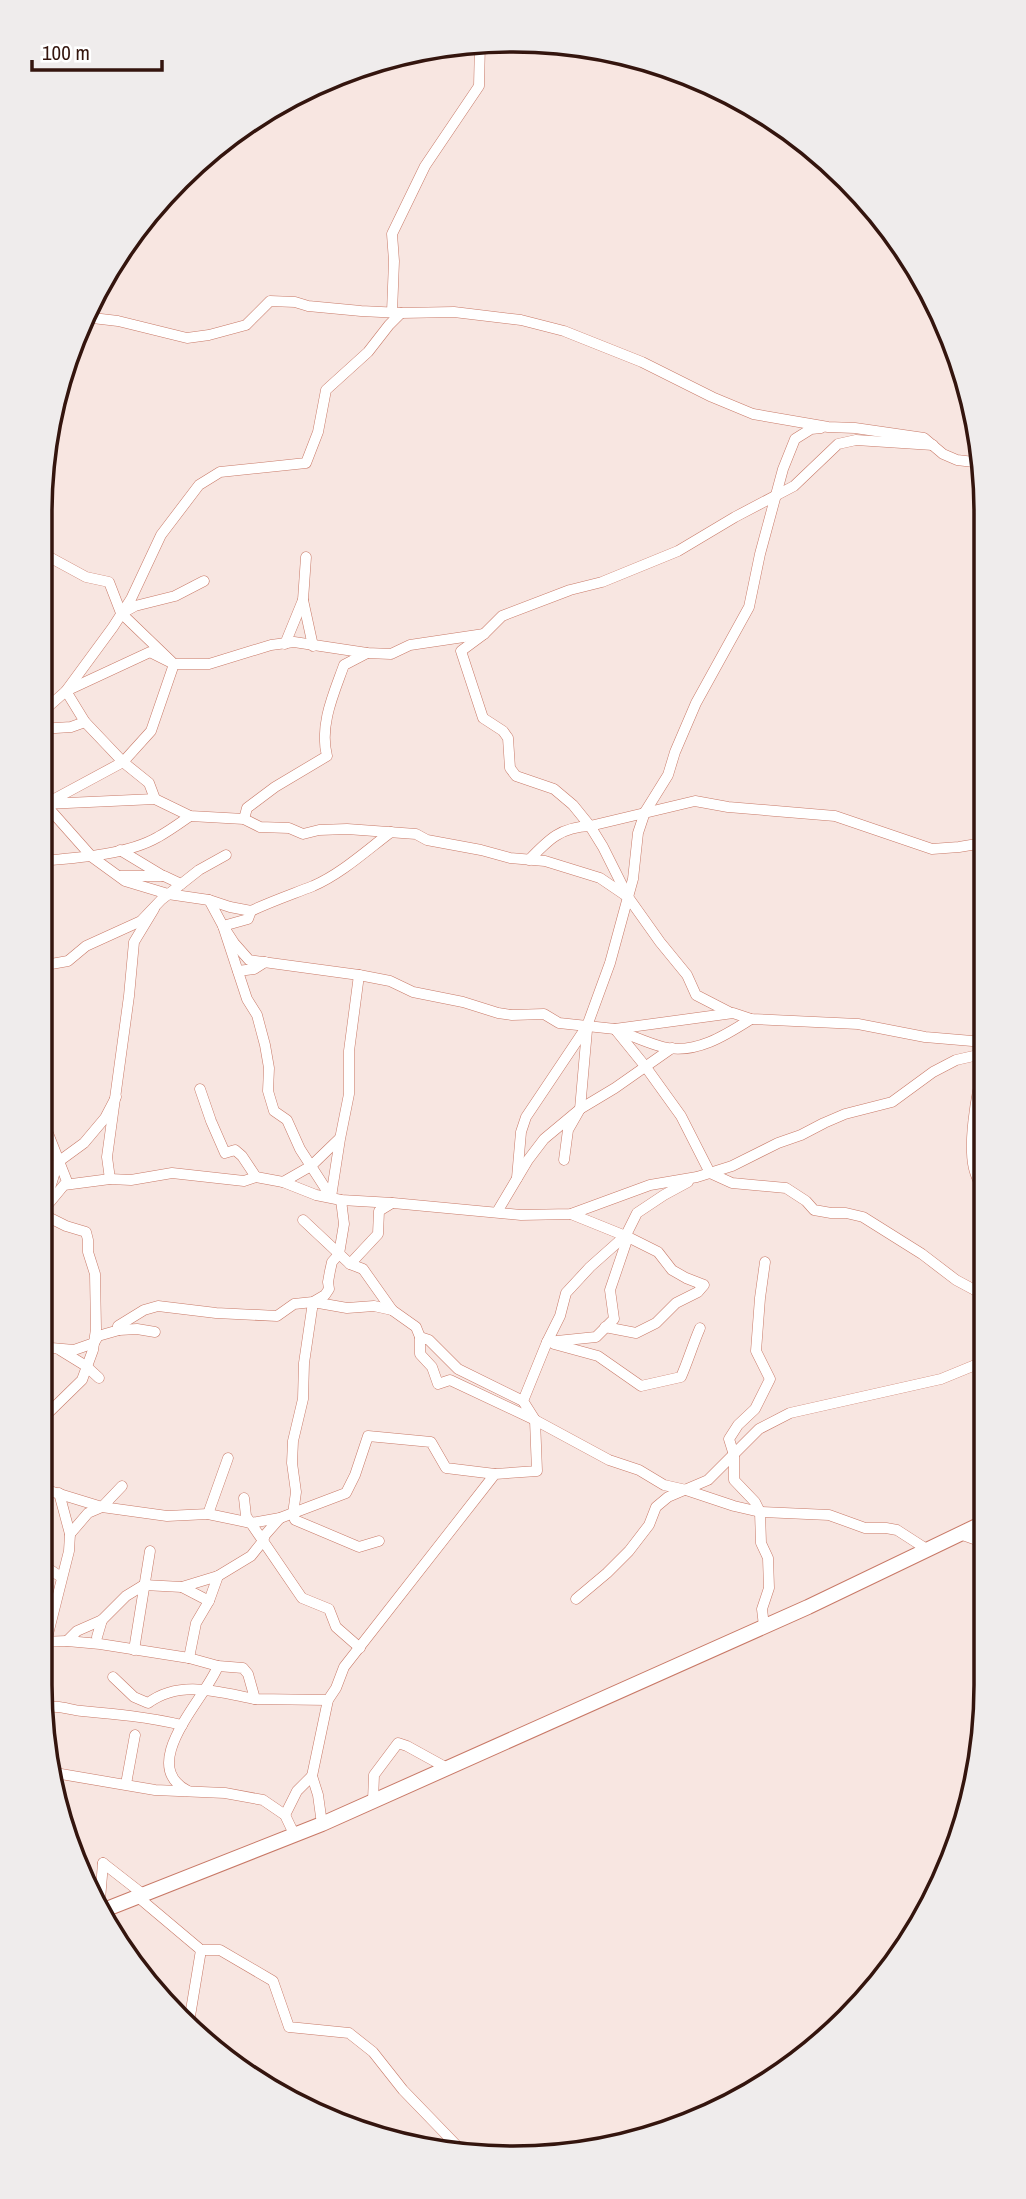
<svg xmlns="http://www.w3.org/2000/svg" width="1026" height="2199" viewBox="0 0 1026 2199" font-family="'Archivo Narrow',sans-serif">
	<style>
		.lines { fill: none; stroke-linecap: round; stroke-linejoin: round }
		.minor-casing { stroke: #c87967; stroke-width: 11 }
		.highway-casing { stroke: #c87967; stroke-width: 16 }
		.minor { stroke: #fff; stroke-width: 10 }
		.highway { stroke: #fff; stroke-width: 14 }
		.rim { fill: none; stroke: #34150e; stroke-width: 3.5 }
	</style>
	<rect width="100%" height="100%" fill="#f8e6e1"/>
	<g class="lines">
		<defs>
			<g id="minor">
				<polyline points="392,312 394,261 392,234 425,166 479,86 480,43"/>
				<polyline points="84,317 118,321 187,338 209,335 246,325 270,301 295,302 308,306 361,311 401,313 454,312 521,320 564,331 642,362 712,397 753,414 828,427 855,428 924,438 943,454 957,460 982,463"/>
				<polyline points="40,552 86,577 109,582 121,613 174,664 209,664 271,645 294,642 367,653 391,654 410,645 484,634"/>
				<polyline points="303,600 313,646"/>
				<polyline points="124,612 135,606 175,596 204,581"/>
				<path d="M40 643C47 665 50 687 45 710"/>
				<polyline points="285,644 303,600 306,557"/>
				<polyline points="40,714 66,691 113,627 131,599 161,535 199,485 220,472 306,463 318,432 326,390 368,352 389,325 401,313"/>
				<polyline points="40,729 71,727 85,722"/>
				<polyline points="47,803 123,762 151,731 174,664 150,652 66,691 85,722 123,762 149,783 155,799"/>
				<polyline points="45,804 92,857 125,881 168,894 209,900 230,907 251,911 248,919 223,926 234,943 249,960 359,975 390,981 413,992 463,1002 498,1013 512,1015 544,1014 559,1023 615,1029 733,1013 751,1019 858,1024 925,1037 984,1042"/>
				<polyline points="45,804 155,799 190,816 244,819 260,827 289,828 303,834 319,830 347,829 416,834 427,840 481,850 510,858 545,861 600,878 625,895"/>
				<path d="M244 819 247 808 275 787 327 756C319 725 334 693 344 665L367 653"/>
				<polyline points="120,850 163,876"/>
				<path d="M529 860C549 839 561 827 590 826L695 801 728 807 835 816 932 849 959 847 983 843"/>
				<path d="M40 861C76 858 127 855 158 837 169 831 180 823 190 816"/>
				<polyline points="120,876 164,876 181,884"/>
				<polyline points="209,900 223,926 247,999 257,1015 265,1045 269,1068 268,1091 274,1111 287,1120 300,1149 331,1197"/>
				<path d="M251 911C272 901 293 894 313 886 341 874 367 850 391 832"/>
				<polyline points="40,966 68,961 86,946 141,921 161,900 199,870 226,855"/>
				<polyline points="238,971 254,969 265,962"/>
				<polyline points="729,1012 696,995 687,975 660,942 628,897 603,847 590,826 573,805 554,789 516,776 510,768 508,738 503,731 483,718 461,651 484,634 502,616 570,590 602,582 678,551 735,517 794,486 838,444 856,440 933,445"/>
				<polyline points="615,1029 645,1066 681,1116 710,1173 732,1183 786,1188 806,1201 814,1210 831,1213 846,1213 863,1217 922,1254 956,1280 984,1295"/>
				<path d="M616 1030C631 1035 647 1043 663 1047 695 1055 726 1035 751 1019"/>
				<path d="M984 1068C976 1093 967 1148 975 1172 977 1179 981 1186 984 1193"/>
				<polyline points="200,1089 211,1121 225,1153 235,1150 242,1156 256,1177"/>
				<polyline points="40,1113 68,1184"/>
				<polyline points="564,1160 568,1130 580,1109 587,1030"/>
				<polyline points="517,1178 521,1132 526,1117 587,1026 610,963 628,897 633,879 638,833 645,812 668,775 675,752 696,703 749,607 760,554 783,469 795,439 811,429 821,428"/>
				<polyline points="110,1179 107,1157 129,996 134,942 154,909"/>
				<polyline points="283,1182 311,1166 339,1139"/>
				<polyline points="331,1197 340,1139 349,1094 349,1051 359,975"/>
				<polyline points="497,1212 528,1160 544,1139 580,1109 615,1088 672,1048"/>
				<polyline points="40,1214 64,1185 110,1179 131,1180 172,1173 244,1181 256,1177 283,1182 316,1195 341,1200 393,1203 521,1215 571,1214 650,1185 697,1177 732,1166 778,1143 801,1135 824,1123 845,1114 892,1102 933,1072 956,1060 978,1055 984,1050"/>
				<polyline points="303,1220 350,1264 363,1269 392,1310 416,1327 420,1337 420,1354 432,1367 438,1384 450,1380 535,1420 609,1460 639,1470 664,1485 686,1490 734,1506 760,1512 829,1515 865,1528 886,1528 897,1530 928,1550"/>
				<polyline points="350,1264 378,1234 379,1211 392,1203"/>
				<polyline points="605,1327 636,1333 656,1323 676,1303 698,1292 704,1285 686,1278 672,1270 658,1252 628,1237"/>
				<polyline points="119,1330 118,1326 144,1310 158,1306 216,1313 277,1316 294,1304 313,1302 325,1295 329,1289 328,1282 330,1271 332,1262 339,1254 344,1224 341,1200"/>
				<polyline points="420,1337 429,1340 458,1369 523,1401"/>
				<polyline points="547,1342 560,1316 566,1293 590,1267 626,1235 637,1213 664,1195 688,1182"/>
				<path d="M554 1344 598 1356 641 1386 681 1377C688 1361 693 1344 700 1328"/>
				<polyline points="40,1347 74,1350 94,1343 98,1336 119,1330 137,1329 155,1332"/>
				<polyline points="60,1350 86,1366 99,1378"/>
				<polyline points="40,1421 82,1380 93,1350 96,1329 95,1274 88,1252 88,1240 86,1232 66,1226 42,1214 58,1162 84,1143 105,1118 116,1097"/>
				<polyline points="40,1488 102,1507 167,1516 208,1514 251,1523 280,1518 346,1493 355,1475 368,1436 431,1442 446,1468 495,1474"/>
				<polyline points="244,1498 246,1516 302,1598 329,1609 336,1627 360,1648"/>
				<polyline points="208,1514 228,1458"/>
				<polyline points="70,1534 88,1513 102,1507 122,1486"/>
				<polyline points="960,1534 985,1543"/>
				<polyline points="379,1541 359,1547 295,1520 293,1514 296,1492 292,1463 293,1441 303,1399 304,1363 313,1302 347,1308 374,1306 392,1310"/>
				<polyline points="40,1563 61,1577"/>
				<polyline points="182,1587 209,1601"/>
				<polyline points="576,1599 607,1573 629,1551 649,1525 656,1507 668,1497 708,1480 759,1429 790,1413 941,1379 985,1361"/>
				<polyline points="764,1626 762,1609 769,1588 768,1558 761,1543 760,1512 755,1502 734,1480 734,1455 729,1439 738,1425 755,1409 770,1379 756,1351 760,1298 765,1262"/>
				<polyline points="97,1637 102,1620"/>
				<polyline points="67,1641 77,1631 102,1620 126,1596 144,1585 182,1587 218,1576"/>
				<polyline points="40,1642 67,1641 100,1644 189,1658 218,1666 243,1668 248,1674 255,1699 328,1700"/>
				<polyline points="134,1650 150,1551"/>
				<polyline points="189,1658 196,1623 209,1601 218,1576 251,1556 263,1541 265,1535 280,1518"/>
				<path d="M113 1677 134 1697 148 1703C180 1679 219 1692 255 1699"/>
				<polyline points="40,1678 46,1642 69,1551 70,1534 59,1493"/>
				<path d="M44 1708C57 1704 69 1710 82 1711 116 1714 148 1717 182 1725"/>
				<polyline points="55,1773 155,1790 225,1793 263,1800 285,1815 295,1836"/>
				<polyline points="126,1784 135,1735"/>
				<path d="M188 1791C136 1764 206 1698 218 1666"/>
				<polyline points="373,1801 374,1775 398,1743 407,1746 447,1768"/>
				<polyline points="285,1815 297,1791 312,1776"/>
				<polyline points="322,1824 318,1795 312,1776 328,1700 336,1688 344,1667 495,1474 537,1471 535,1420 523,1401 547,1342 596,1337 614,1319 610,1290 628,1237 571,1214"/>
				<polyline points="103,1863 144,1895"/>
				<polyline points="138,1897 201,1950 220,1950 273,1981 289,2027 349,2033 373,2052 403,2090 462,2151"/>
				<polyline points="99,1912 103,1863"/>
				<polyline points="191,2025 189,2022 201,1950"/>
			</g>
			<polyline id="highway" points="99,1912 322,1824 808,1607 985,1522"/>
		</defs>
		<use href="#minor" class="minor-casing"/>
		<use href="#highway" class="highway-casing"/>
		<use href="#minor" class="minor"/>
		<use href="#highway" class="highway"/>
	</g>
	<path d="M0 0H1026V2199H0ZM513 52H513A461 461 0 0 1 974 513V1685A461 461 0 0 1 513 2146H513A461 461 0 0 1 52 1685V513A461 461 0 0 1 513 52Z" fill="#efecec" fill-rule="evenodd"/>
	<path class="rim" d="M513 52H513A461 461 0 0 1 974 513V1685A461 461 0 0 1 513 2146H513A461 461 0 0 1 52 1685V513A461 461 0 0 1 513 52Z"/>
	<path d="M32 60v10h130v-10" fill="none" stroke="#34150e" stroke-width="3.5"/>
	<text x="42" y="60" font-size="21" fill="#34150e" stroke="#ffffff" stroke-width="5" paint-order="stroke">100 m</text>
</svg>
